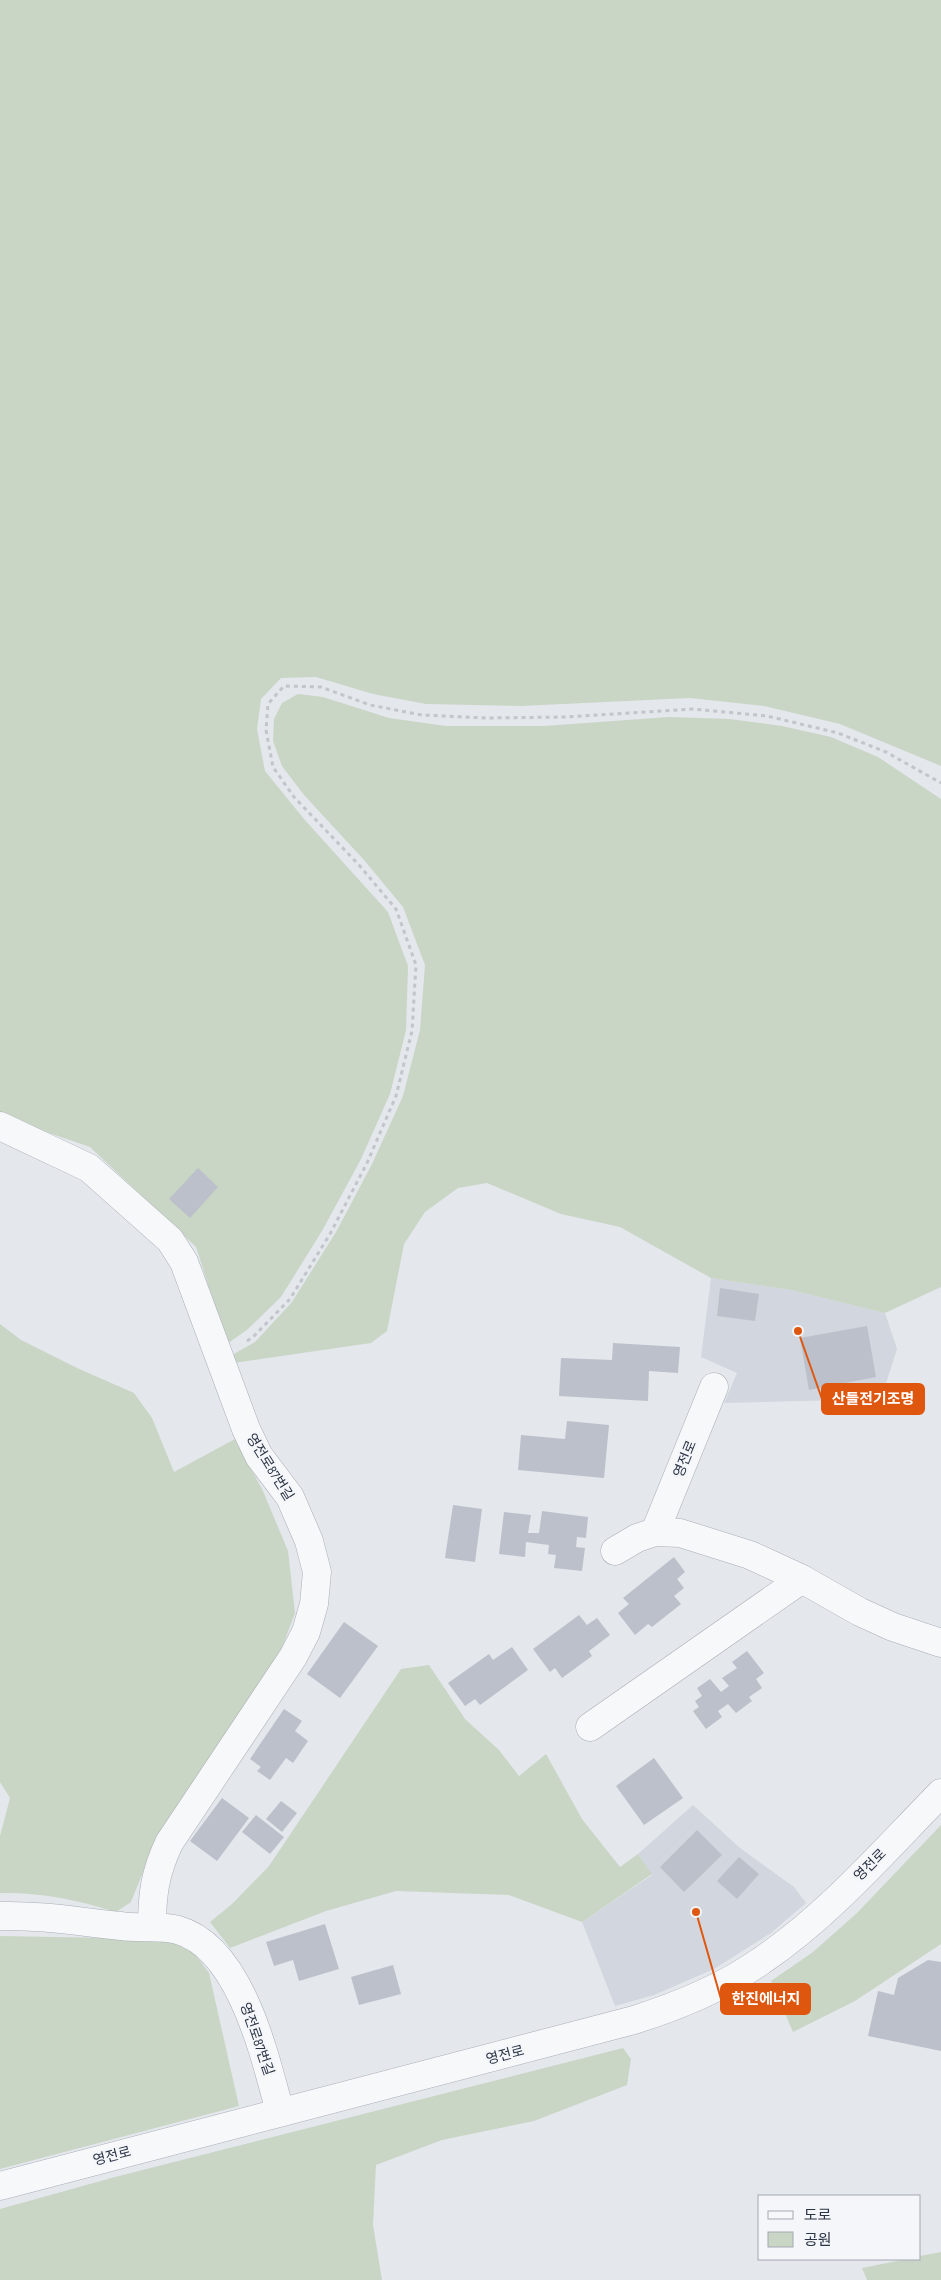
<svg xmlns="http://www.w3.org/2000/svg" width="941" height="2280" viewBox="0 0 941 2280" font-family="'Sofia Sans Condensed','Noto Sans KR',sans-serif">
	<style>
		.built { fill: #d2d6de }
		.green { fill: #c9d6c5 }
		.building { fill: #bbc0ca }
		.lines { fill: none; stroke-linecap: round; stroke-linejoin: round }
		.minor-casing { stroke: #a9aeb7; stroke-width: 29 }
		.path { stroke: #c2c5cb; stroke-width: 3; stroke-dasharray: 4 4; stroke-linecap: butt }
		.minor { stroke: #f7f8fa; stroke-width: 28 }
		.labels { text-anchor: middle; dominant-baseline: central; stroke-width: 4.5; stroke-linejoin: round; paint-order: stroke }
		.street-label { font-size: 14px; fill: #2b3445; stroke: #f4f6f9 }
		.leader { fill: none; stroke: #df570f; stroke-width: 2 }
		.callout-dot { fill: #df570f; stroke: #f4f6f9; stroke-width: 2 }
		.callout { fill: #df570f; stroke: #df570f; stroke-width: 2 }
		.callout-label { font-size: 15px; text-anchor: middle; font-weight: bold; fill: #fff }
	</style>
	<rect width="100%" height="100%" fill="#e4e7ec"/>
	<g class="built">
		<polygon points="711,1278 791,1290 885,1313 897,1349 881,1399 724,1403 737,1373 701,1357"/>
		<polygon points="693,1805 740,1848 794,1887 806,1903 771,1933 714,1969 654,1995 615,2006 582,1922 652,1875 638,1854"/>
	</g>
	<g class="green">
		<polygon points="0,0 941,0 941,766 840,724 764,706 690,698 521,706 426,704 373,694 316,677 281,678 261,699 257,729 265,771 304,819 388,912 408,966 406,1030 390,1094 361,1159 322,1231 281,1297 248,1329 227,1344 196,1247 90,1147 17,1122 0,1114"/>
		<polygon points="298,694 323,697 389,718 446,726 544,726 669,717 729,719 782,726 831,737 878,757 941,799 941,1287 885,1313 791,1290 711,1278 620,1227 561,1214 487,1183 458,1188 425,1212 404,1244 387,1331 371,1343 234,1363 232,1355 255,1342 292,1302 336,1232 372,1164 403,1096 420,1030 425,965 403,907 364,860 304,795 282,766 273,741 274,719 282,703"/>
		<path d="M0 1324 21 1340 77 1368 134 1393 152 1418 174 1472 235 1439 263 1491 288 1551 295 1613 277 1661 150 1855 131 1902 116 1912C77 1900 41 1892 0 1893V1836L10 1798 0 1782Z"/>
		<polygon points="429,1665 465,1719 499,1750 519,1776 546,1754 582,1819 620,1867 638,1854 652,1874 582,1922 509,1895 396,1891 326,1911 230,1948 210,1922 232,1904 269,1866 401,1669"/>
		<polygon points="941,1825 941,1944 855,2001 793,2032 771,1981 813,1952 857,1913"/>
		<polygon points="0,1936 167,1939 195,1954 209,1973 239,2106 0,2169"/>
		<polygon points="623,2048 631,2059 627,2085 534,2121 442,2140 376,2165 373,2225 382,2280 0,2280 0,2209 115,2177"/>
		<polygon points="941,2252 941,2280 867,2280 862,2268 907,2259 920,2259 920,2256"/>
	</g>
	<g class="building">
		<polygon points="198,1168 218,1187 190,1218 169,1199"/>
		<polygon points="720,1288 759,1294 755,1321 717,1316"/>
		<polygon points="867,1326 876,1377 809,1390 800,1338"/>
		<polygon points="613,1343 680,1347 678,1373 649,1371 648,1401 559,1396 561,1358 612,1360"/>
		<polygon points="567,1421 609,1425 604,1478 518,1470 521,1435 565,1439"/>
		<polygon points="453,1505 482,1509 475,1562 445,1558"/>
		<polygon points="542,1511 588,1517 586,1538 577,1537 576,1547 585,1548 582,1571 554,1568 556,1555 548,1554 549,1545 526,1542 525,1557 499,1554 504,1512 531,1515 528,1533 539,1533"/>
		<polygon points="674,1557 685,1572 677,1579 684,1588 674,1596 681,1604 652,1627 648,1624 635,1635 618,1613 629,1604 623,1598"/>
		<polygon points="579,1615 587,1625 597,1618 610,1635 589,1651 592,1656 562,1678 555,1668 550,1672 533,1649"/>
		<polygon points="344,1622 378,1646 340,1698 307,1674"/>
		<polygon points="512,1647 528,1670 480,1705 475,1699 465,1706 448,1683 489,1654 493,1660"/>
		<polygon points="747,1651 764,1673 756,1679 762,1688 749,1697 752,1701 736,1713 728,1704 718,1711 722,1717 706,1729 693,1711 699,1707 695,1701 702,1696 697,1688 710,1679 721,1692 729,1686 722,1678 737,1668 732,1662"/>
		<polygon points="284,1709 302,1721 295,1731 308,1741 293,1763 286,1758 270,1780 257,1771 261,1767 250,1759"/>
		<polygon points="654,1758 683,1798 644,1825 616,1786"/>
		<polygon points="222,1798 249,1818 217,1861 190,1841"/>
		<polygon points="281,1801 297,1813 282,1832 266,1819"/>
		<polygon points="256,1815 284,1837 270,1854 242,1832"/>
		<polygon points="697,1830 722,1855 684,1892 660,1867"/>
		<polygon points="739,1857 759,1874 737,1899 717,1881"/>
		<polygon points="325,1924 339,1969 299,1981 293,1960 274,1966 266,1942"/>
		<polygon points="928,1960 941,1962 941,2051 868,2036 878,1991 894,1995 898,1978"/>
		<polygon points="393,1965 401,1994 359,2005 351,1977"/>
	</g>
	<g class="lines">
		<defs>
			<g id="minor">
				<path d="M0 1126 89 1168 170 1240 184 1262 246 1429 259 1456 290 1497 309 1541 317 1572 314 1604 306 1632 293 1657 169 1843C155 1873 152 1894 152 1927"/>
				<polyline points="655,1532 714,1387"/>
				<polyline points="615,1551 637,1538 655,1532 680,1533 750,1555 802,1579 860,1612 893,1627 941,1643"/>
				<polyline points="590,1727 802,1579"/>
				<path d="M0 1916C41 1915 81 1922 121 1926 139 1929 160 1925 178 1930 241 1948 265 2057 280 2112"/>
				<path d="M0 2186 634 2020C678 2006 723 1988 761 1961 829 1915 884 1851 941 1793"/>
			</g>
		</defs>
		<use href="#minor" class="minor-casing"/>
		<polyline class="path" points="247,1341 253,1337 290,1299 330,1234 367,1163 396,1096 412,1031 416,965 396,909 359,865 294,797 273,767 266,730 268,704 284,686 321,687 370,705 422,715 487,718 566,717 692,709 767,716 838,733 886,752 941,783"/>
		<use href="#minor" class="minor"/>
	</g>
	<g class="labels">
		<g class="street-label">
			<text transform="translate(685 1459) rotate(-68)">영전로</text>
			<text transform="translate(270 1467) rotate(58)">영전로87번길</text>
			<text transform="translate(870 1865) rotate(-45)">영전로</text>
			<text transform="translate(257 2039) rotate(71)">영전로87번길</text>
			<text transform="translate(505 2055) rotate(-15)">영전로</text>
			<text transform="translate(112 2156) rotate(-15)">영전로</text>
		</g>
	</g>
	<path class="leader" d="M798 1331L822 1399M696 1912L721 1999"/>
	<g class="callout-dot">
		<circle cx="798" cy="1331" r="5"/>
		<circle cx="696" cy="1912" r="5"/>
	</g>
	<g class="callout">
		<rect x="822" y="1384" width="102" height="30" rx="5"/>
		<rect x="721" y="1984" width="89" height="30" rx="5"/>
	</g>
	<g class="callout-label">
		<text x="873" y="1404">산들전기조명</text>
		<text x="766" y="2004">한진에너지</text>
	</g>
	<rect x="758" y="2195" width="162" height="65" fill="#f4f6f9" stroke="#a4a8b1"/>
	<rect x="768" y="2211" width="25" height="8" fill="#f7f8fa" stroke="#a4a8b1"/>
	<text x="804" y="2220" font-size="15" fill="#2b3445">도로</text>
	<rect x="768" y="2232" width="25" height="15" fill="#c9d6c5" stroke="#a4a8b1"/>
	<text x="804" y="2245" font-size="15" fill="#2b3445">공원</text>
</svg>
